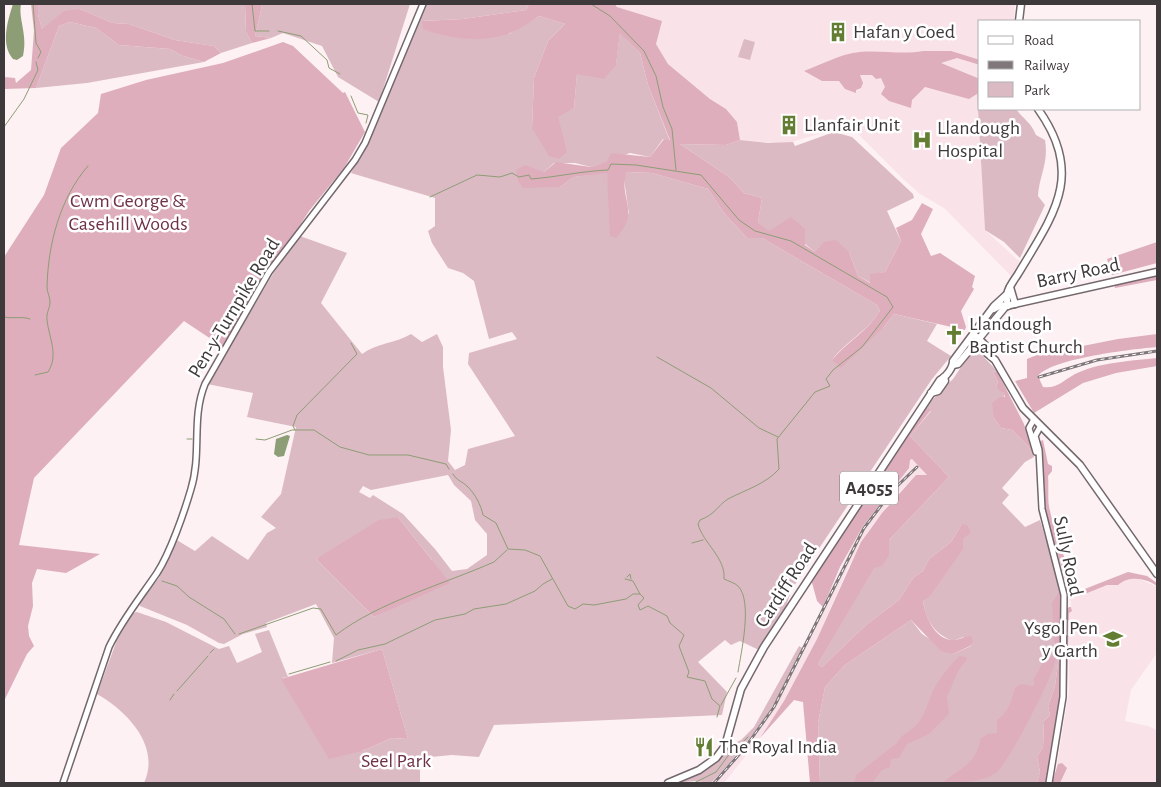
<svg xmlns="http://www.w3.org/2000/svg" width="1161" height="787" viewBox="0 0 1161 787" font-family="'Alegreya Sans',sans-serif">
	<style>
		.built { fill: #f9e3e9 }
		.green { fill: #dcbac4; fill-rule: evenodd }
		.forest { fill: #deaebc }
		.water { fill: #8d9d75 }
		.lines { fill: none; stroke-linecap: round; stroke-linejoin: round }
		.stream { stroke: #8d9d75; stroke-width: 1 }
		.minor-casing { stroke: #73686b; stroke-width: 8 }
		.major-casing { stroke: #73686b; stroke-width: 9 }
		.minor { stroke: #fff; stroke-width: 5 }
		.major { stroke: #fff; stroke-width: 6 }
		.rail-casing { stroke: #7f777a; stroke-width: 3 }
		.rail { stroke: #fff; stroke-width: 1; stroke-dasharray: 4; stroke-linecap: butt }
		.labels { text-anchor: middle; dominant-baseline: central; stroke-width: 5; stroke-linejoin: round; paint-order: stroke }
		.shield { fill: #fff; stroke: #787476; stroke-width: 1 }
		.shield-label { font-size: 19px; font-weight: bold; fill: #3e393b }
		.poi-label { font-size: 20px; fill: #3e393b; stroke: #fff; text-anchor: start }
		.park-label { font-size: 20px; fill: #6e3147; stroke: #fff }
		.street-label { font-size: 20px; fill: #3e393b; stroke: #fff }
	</style>
	<rect width="100%" height="100%" fill="#fdf1f4"/>
	<g class="built">
		<polygon points="615,4 1015,4 1014,21 980,21 980,89 977,89 985,230 1020,262 1011,276 944,208 920,194 902,178 849,125 785,144 740,140 737,122 726,109 710,99 668,64 656,44"/>
		<polygon points="912,458 927,475 916,475 893,499 870,528 849,566 817,639 784,701 760,738 724,783 711,783 731,763 754,734 784,688 855,539"/>
		<polygon points="1129,574 1157,587 1157,653 1131,690 1125,721 1148,726 1157,730 1157,783 1054,783 1069,691 1069,613 1072,611 1070,598"/>
	</g>
	<g class="green">
		<polygon points="38,4 245,4 246,32 252,43 221,53 214,46 175,40 129,24 113,23 80,9 42,29 38,15"/>
		<polygon points="261,4 410,4 379,102 338,77 322,46 283,33 271,38 255,36 262,6"/>
		<path d="M425 4H529L526 10 463 19 422 21 509 34 539 16 565 24 548 41 534 78 532 128 574 108 577 73 616 64 620 32 640 53 648 85 670 141 663 139 650 157 630 153 591 167 575 163H554L544 172 560 187 574 177 607 172 610 196 629 214 624 179 627 172 652 173 708 189 724 213 747 238H762L877 305 880 311C868 331 846 341 832 360L884 327 894 314 937 324 927 341 951 356 932 379 792 589 786 606 759 650 740 641 731 645 725 640 698 662 727 692 722 715 494 725 479 757 452 755 420 758V783H144C161 746 127 711 97 694L117 640 133 613 137 612 166 622 219 649 229 646 237 663 262 652 255 634 269 630 288 677 282 678 362 751 392 738 408 739 382 649 332 663 334 638 316 604 266 623 267 627 243 634 224 644 219 643 187 625 140 606 139 602 159 578 175 539 195 551 212 536 248 560 267 533 276 528 261 517 281 494 296 427 247 417 253 393 207 384 273 274 300 236 347 253 321 303 362 354C377 343 396 343 411 334L422 342 437 334 443 347V367L451 430 448 461 455 470 465 465 468 449 515 436 468 364 469 353 517 339 512 332 489 339 474 281 463 273 448 268 432 243 428 231 435 226V198L351 173 369 139ZM448 475 454 485 471 501 475 520 487 534V555L467 569 452 571 435 549 403 514 373 495 370 498 359 492 363 486 371 490ZM398 517 432 560 398 605 374 617 316 559Z"/>
		<polygon points="70,22 96,28 119,45 170,49 183,56 204,62 87,83 36,88 59,26"/>
		<polygon points="744,39 755,42 750,60 738,57"/>
		<path d="M977 92H980V109H1016C1024 120 1030 121 1036 135L1045 140C1049 163 1039 176 1038 196L1045 205 1020 258 1004 242 985 230Z"/>
		<polygon points="834,132 852,137 913,194 914,198 887,211 901,241 885,272 880,273 871,283 858,276 849,252 815,252 805,244 769,232 758,222 762,198 744,193 729,177 680,144 726,145 740,140 768,143 793,142 795,146"/>
		<path d="M979 352 997 371 993 372 998 382 996 386 1005 394 994 418 1001 428 1012 430 1028 446 1034 457 1025 462 1002 488 1009 495 1002 503 1025 527 1040 520 1061 589 1054 642 1059 656 1055 686 1048 706 1050 715 1044 721 1043 747 1037 757 1040 772 1037 783H820L818 723 825 687 845 665 911 620 922 634 953 654 971 646 963 637 953 641C934 634 926 620 923 601 945 583 952 550 962 524L951 542 929 559 923 571 913 578 899 600 866 625 822 667 818 664 889 540 949 477 910 436 931 411 925 407 953 379 970 354Z"/>
		<path d="M799 646 804 649C781 699 749 744 711 783L695 781 677 783 715 763 728 746 741 740 754 727Z"/>
	</g>
	<g class="forest">
		<polygon points="31,4 38,4 38,15 42,29 64,11 80,9 113,23 129,24 175,40 214,46 221,53 204,62 183,56 170,49 119,45 96,28 70,22 59,26 36,88 4,89 4,77 15,78 16,83 31,70 34,31"/>
		<polygon points="245,4 261,4 262,6 255,36 271,38 252,43 246,32"/>
		<path d="M529 4H615L617 7 662 21 656 44 668 64 710 99 726 109 737 122 740 140 726 145 680 144 729 177 744 193 762 198 758 222 769 231 791 217 805 229V245L815 252 824 242 836 240 849 252 858 276 870 283V274L885 272 901 241 896 228 912 220 922 203 933 209 921 234 931 256 940 253 975 276 972 287 974 289 961 311 966 327 965 330 894 314 884 327 841 368 832 360C847 342 868 331 880 311L877 305 762 238H747L724 213 708 189 652 173 627 172C617 197 642 211 616 238L610 236 607 173 574 177 560 187 523 188 518 181 516 170 525 165 544 172 556 162 591 167 607 161 611 153 650 157 664 139 670 140 648 85 640 53 620 33 616 65 604 79 577 74 574 108 558 117 567 152 559 159 549 156 532 128 534 78 548 41 565 24 539 16C530 22 519 30 508 34 480 43 450 39 423 29L422 21 463 19 526 10Z"/>
		<polygon points="283,42 293,46 343,93 345,92 365,132 344,168 309,211 279,258 260,280 223,347 184,321 34,478 19,545 100,554 66,573 37,569 32,583 33,606 28,626 29,636 34,646 27,654 5,699 4,257 44,195 61,148 98,113 101,94 146,80 223,63"/>
		<path d="M923 51H951L980 60V65L957 58 941 63 980 79V92L969 99 925 87 912 100 911 108 889 101 881 94 885 87 881 78 876 79 872 75H860L863 83 861 88 856 90V93L845 89 839 81H822L804 71C823 64 840 54 860 52 881 50 902 55 923 51Z"/>
		<polygon points="1157,242 1157,263 1112,275 1107,259"/>
		<polygon points="1157,275 1157,280 1115,288 1114,284"/>
		<path d="M1157 334V347C1134 349 1052 358 1038 376L1043 387C1057 389 1064 380 1075 374 1100 362 1131 361 1157 358V366L1116 373 1083 383 1034 413 1015 381 1027 378V359L1037 355 1118 339Z"/>
		<polygon points="997,371 1024,424 1034,457 1028,446 1012,430 1001,428 994,418 992,403 1000,397 1005,397 1004,393 1000,391 996,386 998,382 993,372"/>
		<path d="M925 407 931 410 910 436 949 477 889 540V555L882 566 874 568 818 664 822 667 866 625 899 600 913 578 923 571 929 559 951 542 962 524 967 525 971 532 963 539V549L930 596 923 601C925 615 934 639 952 640 957 641 965 636 971 636L973 641 970 646 953 654 941 651 911 620 845 665 825 687 818 723 820 783H810L803 702 794 700 760 738 784 701 817 639 861 542 882 513 916 475H927L912 459 910 460 909 468 863 526 840 567 823 607 817 601 811 579Z"/>
		<path d="M1043 440 1048 464 1052 466V471L1048 476C1049 488 1047 501 1050 511 1054 530 1066 570 1079 581L1075 585H1067L1045 512 1039 442Z"/>
		<polygon points="398,517 450,583 374,617 316,559 379,520"/>
		<path d="M1128 572 1147 576 1157 583V586C1146 578 1129 575 1118 585H1107L1080 596 1077 592Z"/>
		<polygon points="1061,589 1061,695 1046,783 1037,783 1040,772 1037,757 1043,747 1044,721 1050,715 1048,706 1055,686 1059,656 1054,642 1052,603"/>
		<polygon points="1069,607 1071,607 1072,611 1069,613 1067,693 1066,610"/>
		<polygon points="382,649 408,739 392,738 362,751 329,759 281,679"/>
		<path d="M960 656 967 657 966 661C956 670 954 684 947 696L949 714 929 734 907 744 899 758 891 759 890 767 882 770 872 783H850L855 781 856 775 897 743C901 734 912 731 919 722 925 714 928 703 932 693 936 683 951 663 960 656Z"/>
		<path d="M1052 656 1056 657C1055 674 1010 760 997 772 986 782 956 783 942 783 961 767 975 766 981 738L988 734 997 733V720C1009 712 1011 701 1015 688L1021 684 1033 686 1035 682 1033 681 1043 662Z"/>
		<polygon points="1062,763 1067,768 1060,783 1052,783 1058,764"/>
	</g>
	<g class="water">
		<path d="M13 4H21C18 19 28 35 23 56L17 60 13 59C0 44 8 20 13 4Z"/>
		<polygon points="287,435 290,436 284,456 278,457 274,454 276,439"/>
	</g>
	<g class="lines">
		<g class="stream">
			<polyline points="33,4 36,43 41,52 38,58"/>
			<polyline points="252,4 255,31 269,31"/>
			<polyline points="591,4 610,16 644,51 656,76 663,107 672,129 676,170"/>
			<polyline points="278,31 301,36 327,60 329,68 340,74"/>
			<polyline points="351,96 358,113 368,115 366,123"/>
			<polyline points="4,127 24,99 38,70 36,62"/>
			<path d="M430 197 477 175 500 177 512 173 519 177 529 175 531 179C557 177 582 171 608 170L611 164 636 165 701 175 739 220 755 231 791 241 887 297 893 307 862 347 833 370 826 379 830 386 815 392 777 439 779 469C766 484 745 490 728 499 717 506 716 514 700 520L698 524C703 543 726 558 724 579 728 581 735 583 738 586 753 601 741 653 738 672"/>
			<path d="M4 317C13 319 22 316 30 319"/>
			<polyline points="657,357 711,388 759,428 778,437"/>
			<path d="M35 375 48 372C59 355 49 338 47 320 46 313 50 308 50 302 50 297 47 292 47 287 48 244 60 198 88 166"/>
			<polyline points="295,430 293,426 297,415 357,354 351,343"/>
			<polyline points="187,439 192,439"/>
			<polyline points="256,439 265,440 292,430 314,430 340,447 369,455 408,455 446,464 449,469"/>
			<path d="M453 474C457 481 462 481 468 487 475 494 481 505 483 515L496 523 508 549 525 550 540 556 568 606 575 609 583 604 594 605 626 599 633 594H640L644 598 638 605 640 610 648 606 667 616 670 623 684 635 679 646 689 672 687 677 705 681 712 699 720 706 717 717"/>
			<polyline points="692,543 703,540"/>
			<polyline points="627,577 630,574 631,579"/>
			<polyline points="625,579 633,581 640,594"/>
			<polyline points="162,581 177,586 189,597 224,619 235,634"/>
			<path d="M239 634 313 608 321 609 336 635C379 602 444 584 494 562L507 550"/>
			<polyline points="210,653 214,649"/>
			<polyline points="336,661 358,650 385,644 435,620 465,614 474,609 506,604 535,591 543,584 552,579"/>
			<polyline points="289,674 330,662"/>
			<polyline points="177,691 208,656"/>
			<polyline points="170,700 174,694"/>
			<polyline points="721,705 736,678"/>
			<polyline points="694,783 716,772 728,756 748,737"/>
		</g>
		<defs>
			<g id="minor">
				<polyline points="1033,421 1029,428 1036,452"/>
				<polyline points="1040,427 1035,436 1039,450 1042,509 1064,595 1063,697 1049,783"/>
				<path d="M63 783 109 647C122 620 140 598 157 573 170 553 184 513 191 489 202 453 191 418 205 384L269 272 355 160 365 143 423 4"/>
			</g>
			<g id="major">
				<polyline points="1019,21 1021,4"/>
				<polyline points="1010,287 1015,304"/>
				<path d="M1008 306C1004 292 1011 285 1018 274 1054 214 1085 175 1038 109"/>
				<polyline points="994,309 1001,305 1006,306 1157,272"/>
				<polyline points="977,337 989,349 990,353"/>
				<polyline points="970,339 995,360 1023,408 1080,465 1157,574"/>
				<polyline points="953,365 958,364 1006,306"/>
				<polyline points="931,393 938,391 945,381 944,377"/>
				<path d="M668 783 699 770 716 758 725 746 741 689 764 647 940 380C946 377 953 368 953 361L994 306 1006 295"/>
			</g>
		</defs>
		<use href="#minor" class="minor-casing"/>
		<use href="#major" class="major-casing"/>
		<use href="#minor" class="minor"/>
		<use href="#major" class="major"/>
		<defs>
			<g id="rail">
				<polyline points="1039,377 1097,360 1157,351"/>
				<polyline points="714,783 744,749 774,707 864,528 893,490 917,467"/>
			</g>
		</defs>
		<use href="#rail" class="rail-casing"/>
		<use href="#rail" class="rail"/>
	</g>
	<defs>
		<symbol id="building-bare" viewBox="-9 -9 18 18"><path d="M-4-6H4V6H1V3H-1V6H-4ZM-2.5-4.3h1.7v1.8h-1.7ZM.8-4.3h1.7v1.8H.8ZM-2.5-1h1.7V.8h-1.7ZM.8-1h1.7V.8H.8Z" fill="#637e32" stroke="#fff" stroke-width="2.5" paint-order="stroke"/></symbol>
		<symbol id="hospital-bare" viewBox="-9 -9 18 18"><path d="M-5-5h3v3.5h4V-5h3V5h-3V1.5h-4V5h-3Z" fill="#637e32" stroke="#fff" stroke-width="2.5" paint-order="stroke"/></symbol>
		<symbol id="church-bare" viewBox="-9 -9 18 18"><path d="M-1.2-6h2.4v3.5h3.3v2.4h-3.3V6h-2.4V-.1h-3.3v-2.4h3.3Z" fill="#637e32" stroke="#fff" stroke-width="2.5" paint-order="stroke"/></symbol>
		<symbol id="school-bare" viewBox="-9 -9 18 18"><path d="M0-5L7-2L0 1L-7-2ZM-4 1L0 2.5L4 1V4Q0 6-4 4Z" fill="#637e32" stroke="#fff" stroke-width="2.5" paint-order="stroke"/></symbol>
		<symbol id="restaurant-bare" viewBox="-9 -9 18 18"><path d="M-5-6h1v4h1v-4h1v4h1v-4h1v5L-1.5 .5V6h-2V.5L-5-1ZM5-6V6H3V1.5H1.5Q1.5-4 5-6Z" fill="#637e32" stroke="#fff" stroke-width="2.5" paint-order="stroke"/></symbol>
	</defs>
	<g fill-rule="evenodd">
		<use href="#building-bare" x="824" y="18" width="28" height="28"/>
		<use href="#building-bare" x="775" y="111" width="28" height="28"/>
		<use href="#hospital-bare" x="908" y="126" width="28" height="28"/>
		<use href="#church-bare" x="940" y="321" width="28" height="28"/>
		<use href="#school-bare" x="1099" y="625" width="28" height="28"/>
		<use href="#restaurant-bare" x="690" y="733" width="28" height="28"/>
	</g>
	<g class="labels">
		<rect class="shield" x="840" y="471.5" width="58" height="33" rx="4"/>
		<g class="shield-label">
			<text x="869" y="488">A4055</text>
		</g>
		<g class="poi-label">
			<text x="853" y="32">Hafan y Coed</text>
			<text x="804" y="125">Llanfair Unit</text>
			<text x="937" y="128">Llandough<tspan x="937" dy="23">Hospital</tspan></text>
			<text x="969" y="324">Llandough<tspan x="969" dy="23">Baptist Church</tspan></text>
			<text x="1098" y="628" text-anchor="end">Ysgol Pen<tspan x="1098" dy="23">y Garth</tspan></text>
			<text x="719" y="747">The Royal India</text>
		</g>
		<g class="park-label">
			<text x="128" y="201">Cwm George &amp;<tspan x="128" dy="23">Casehill Woods</tspan></text>
			<text x="396" y="761">Seel Park</text>
		</g>
		<g class="street-label">
			<text transform="translate(1078 273) rotate(-12)">Barry Road</text>
			<text transform="translate(234 308) rotate(-59)">Pen-y-Turnpike Road</text>
			<text transform="translate(1068 556) rotate(78)">Sully Road</text>
			<text transform="translate(786 585) rotate(-57)">Cardiff Road</text>
		</g>
	</g>
	<rect width="1161" height="787" fill="none" stroke="#3e393b" stroke-width="10"/>
	<rect x="978" y="20" width="162" height="90" fill="#ffffff" stroke="#b2b0b1"/>
	<rect x="988" y="36" width="25" height="8" fill="#ffffff" stroke="#b2b0b1"/>
	<text x="1024" y="45" font-size="15" fill="#3e393b">Road</text>
	<rect x="988" y="61" width="25" height="8" fill="#7f777a" stroke="#b2b0b1"/>
	<text x="1024" y="70" font-size="15" fill="#3e393b">Railway</text>
	<rect x="988" y="82" width="25" height="15" fill="#dcbac4" stroke="#b2b0b1"/>
	<text x="1024" y="95" font-size="15" fill="#3e393b">Park</text>
</svg>
